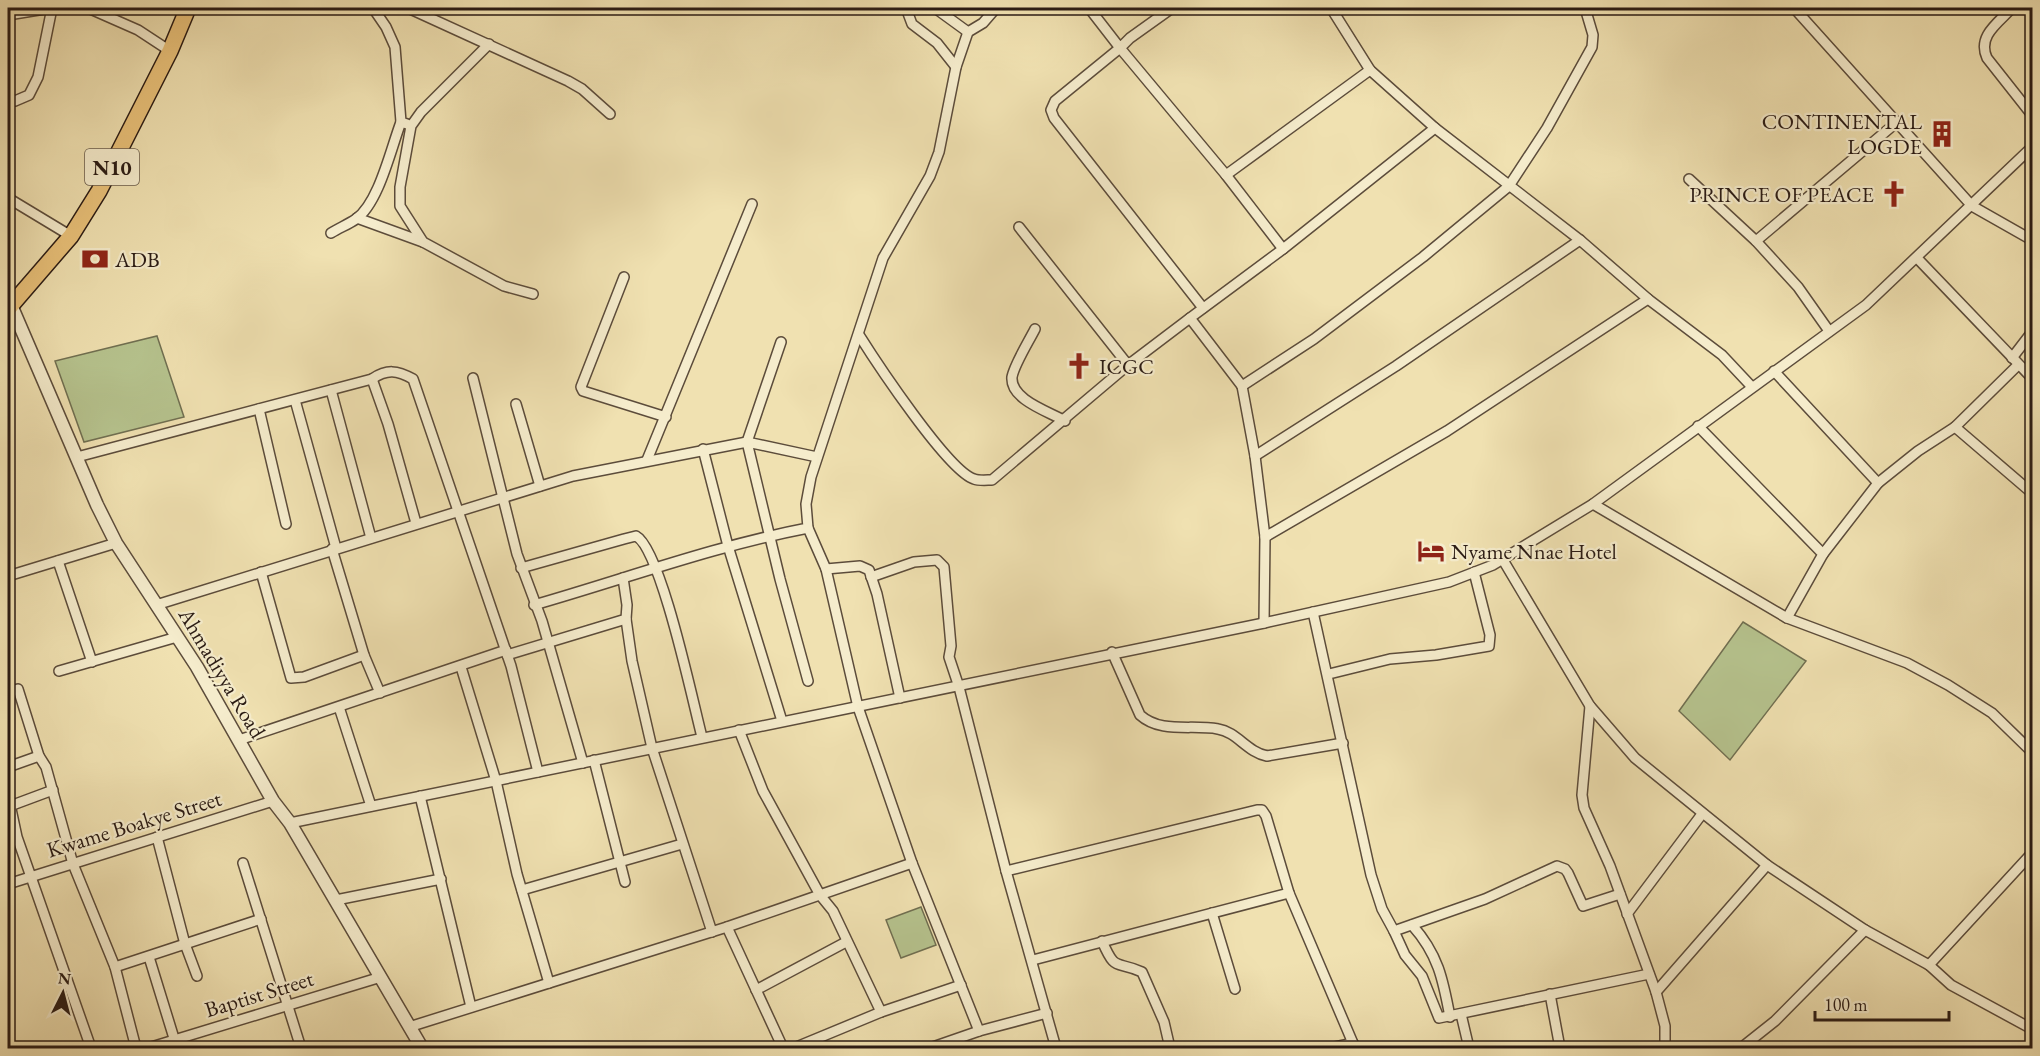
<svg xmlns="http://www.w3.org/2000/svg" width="2040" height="1056" viewBox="0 0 2040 1056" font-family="'EB Garamond',serif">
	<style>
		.green { fill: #b6c38e; stroke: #706f51; stroke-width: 1.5 }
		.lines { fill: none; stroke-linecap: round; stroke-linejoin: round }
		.minor-casing { stroke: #5c4c3b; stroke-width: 12 }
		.tertiary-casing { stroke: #5c4c3b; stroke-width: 15 }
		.trunk-casing { stroke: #2a1b14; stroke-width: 18 }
		.minor { stroke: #f5eccc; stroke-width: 9 }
		.tertiary { stroke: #f5eccc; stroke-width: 12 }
		.trunk { stroke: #e8c078; stroke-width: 15 }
		.labels { text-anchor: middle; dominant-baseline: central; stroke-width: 4.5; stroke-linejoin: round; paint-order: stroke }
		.shield { fill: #f5eccc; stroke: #675a4b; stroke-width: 1.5 }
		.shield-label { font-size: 21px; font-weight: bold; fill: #2a1b14 }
		.poi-label { font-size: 22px; fill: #2a1b14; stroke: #f5eccc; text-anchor: start }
		.street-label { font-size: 22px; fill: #2a1b14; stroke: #f5eccc }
	</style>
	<rect width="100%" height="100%" fill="#f0e1b1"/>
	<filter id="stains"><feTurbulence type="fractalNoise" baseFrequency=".00333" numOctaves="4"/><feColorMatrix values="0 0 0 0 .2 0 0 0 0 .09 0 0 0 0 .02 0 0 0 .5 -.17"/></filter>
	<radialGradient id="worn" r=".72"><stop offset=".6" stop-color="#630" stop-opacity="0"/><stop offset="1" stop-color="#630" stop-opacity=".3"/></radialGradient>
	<g class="green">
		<polygon points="157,336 184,417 84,442 55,361"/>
		<polygon points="1743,622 1806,661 1730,760 1679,711"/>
		<polygon points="921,907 936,945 901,958 886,920"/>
	</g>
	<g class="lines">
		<defs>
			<g id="minor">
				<polyline points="88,8 138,30 170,51"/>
				<polyline points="373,8 386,27 395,47 401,122 407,124"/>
				<polyline points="408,8 568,81 582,89 610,114"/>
				<polyline points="906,8 912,24 937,43 956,67"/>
				<polyline points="935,8 968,32"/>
				<polyline points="1089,8 1120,48 1130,38 1172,8"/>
				<polyline points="1331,8 1370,70 1435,128"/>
				<polyline points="1585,8 1593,35 1592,47 1547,128 1509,186 1423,257 1314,339 1242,386 1190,318 1283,249 1435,128 1580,240 1648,299 1722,355 1752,387"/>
				<polyline points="1794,8 1972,206 2032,240"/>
				<path d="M2012 8C1998 23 1977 36 1987 58L2032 115"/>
				<polyline points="8,15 51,8"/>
				<polyline points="489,44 421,112 411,126 400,187 400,206 423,242 504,286 533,294"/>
				<polyline points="8,98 15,101 29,95 38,77 52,8"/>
				<polyline points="1226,175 1370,70"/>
				<polyline points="1689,179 1756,241 1798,287 1829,331"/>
				<polyline points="8,198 71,236"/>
				<polyline points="357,218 423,242"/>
				<polyline points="1019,227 1128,365"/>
				<path d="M331 233C339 228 349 224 356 219 379 203 391 148 401 122"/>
				<polyline points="1756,241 1897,122"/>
				<polyline points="1917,258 2032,378"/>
				<polyline points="624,277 581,387 583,391 666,417"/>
				<polyline points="1203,308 1054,118 1051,110 1055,101 1120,48 1226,175 1283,249"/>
				<path d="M1035 329C1029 341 1014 365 1012 377 1010 400 1050 412 1065 421"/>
				<path d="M859 335C876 362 948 471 974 479 979 481 987 480 992 480L1128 365 1190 318"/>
				<polyline points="781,342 747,442 780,579 808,681"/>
				<polyline points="2012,358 2032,332"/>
				<polyline points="1774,371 1878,483"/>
				<polyline points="473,378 517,554 542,621 583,763"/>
				<polyline points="372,379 388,424 416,523"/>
				<polyline points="1242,386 1255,456 1265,537 1264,623"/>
				<polyline points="331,390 371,538"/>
				<polyline points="295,400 336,548"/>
				<polyline points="516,404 540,486"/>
				<polyline points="259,409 286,524"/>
				<polyline points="1698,426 1823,554 1787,618"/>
				<polyline points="1955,427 2032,493"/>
				<polyline points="703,449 728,546 782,721"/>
				<polyline points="1255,456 1396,366 1580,240"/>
				<path d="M77 457 372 379C387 369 397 370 413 379L511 666 538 772"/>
				<polyline points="647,460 752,204"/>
				<polyline points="1593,504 1787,618 1907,663 1948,685 1992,713 2032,752"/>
				<polyline points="808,528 826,569 858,707 912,863 979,1031"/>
				<polyline points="1265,537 1447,431 1648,299"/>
				<polyline points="332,549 364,655 380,693"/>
				<polyline points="1823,554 1878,483 1918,451 1955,427 2018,365"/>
				<polyline points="1503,560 1590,706 1635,758 1767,865 1865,930 1929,965 1951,985 2032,1029"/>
				<polyline points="58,561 92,662"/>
				<path d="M521 568 624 539 636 536C661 549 693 703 702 737"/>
				<polyline points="826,569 860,566 869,570 877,594 900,698"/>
				<polyline points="261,572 291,678 304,677 364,655"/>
				<polyline points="8,576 116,543"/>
				<polyline points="871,577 914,562 937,560 944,567 951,646 949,657 959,687 1006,871 1056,1048"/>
				<polyline points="156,605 573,476 747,442 817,457"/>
				<path d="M534 605C625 579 714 546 808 528L806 504 811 477 883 258 930 176 939 152 956 67 968 32 983 23 996 8"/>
				<polyline points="1313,612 1371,875 1382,909 1394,931 1485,899 1557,866 1565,869 1568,873 1583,906 1620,894"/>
				<polyline points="626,619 632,661 652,748 712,932"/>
				<path d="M1112 652 1140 715C1161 734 1192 724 1218 729 1237 732 1247 752 1267 756L1343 743"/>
				<polyline points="507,655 626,619 627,605 623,578"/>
				<polyline points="461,667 496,781 517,874 549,983"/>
				<polyline points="59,671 177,637"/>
				<polyline points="1329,674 1390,659 1436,655 1489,646 1490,635 1474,572"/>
				<polyline points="8,692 18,689 39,756 46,767 73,864 115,967 136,1048"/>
				<polyline points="1590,706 1582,795 1584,808 1610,866 1656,992 1665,1026 1665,1048"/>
				<polyline points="339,707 371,806"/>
				<polyline points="739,730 763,791 820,895 833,911 881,1012"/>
				<polyline points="239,740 506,650"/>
				<polyline points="594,760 625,882"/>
				<polyline points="8,767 39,756"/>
				<polyline points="8,795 17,837 91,1048"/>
				<polyline points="420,796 471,1007"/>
				<polyline points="10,806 53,790"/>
				<polyline points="290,823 1264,623 1449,582 1493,565 1593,504 1866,305 2032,147"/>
				<polyline points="157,837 185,944 197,976"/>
				<polyline points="243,863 301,1048"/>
				<polyline points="1006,871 1257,810 1262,810 1266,816 1289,893"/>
				<polyline points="8,884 273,801"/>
				<polyline points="522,890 682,844"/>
				<polyline points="336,900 441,879"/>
				<polyline points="1212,913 1235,989"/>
				<polyline points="1627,914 1702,814"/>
				<path d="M1412 925C1438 954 1443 979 1450 1017"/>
				<polyline points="727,927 912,863"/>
				<polyline points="1394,931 1405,955 1422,976 1439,1018 1649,974"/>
				<path d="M1102 941C1116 973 1115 960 1142 972L1164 1022 1170 1048"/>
				<polyline points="149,957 177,1048"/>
				<polyline points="1033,960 1289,893 1355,1048"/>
				<polyline points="1929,965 2032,853"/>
				<polyline points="115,967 261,919"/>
				<polyline points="756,990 846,942"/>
				<polyline points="1656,992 1767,865"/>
				<polyline points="1550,994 1560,1048"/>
				<polyline points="1461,1014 1469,1048"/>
				<polyline points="409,1027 727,927 783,1048"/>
				<polyline points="148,1048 381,977"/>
				<polyline points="794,1048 881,1012 961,985"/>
				<polyline points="930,1048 979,1031 1047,1013"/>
				<polyline points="1329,1048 1353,1043"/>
				<polyline points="1741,1048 1775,1021 1865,930"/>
			</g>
			<polyline id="tertiary" points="11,305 97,505 116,543 197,667 273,801 290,823 422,1048"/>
			<polyline id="trunk" points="8,309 71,236 99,191 170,51 188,8"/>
		</defs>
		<use href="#minor" class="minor-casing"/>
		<use href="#tertiary" class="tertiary-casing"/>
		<use href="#trunk" class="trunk-casing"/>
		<use href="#minor" class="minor"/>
		<use href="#tertiary" class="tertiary"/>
		<use href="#trunk" class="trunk"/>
	</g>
	<defs>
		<symbol id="building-bare" viewBox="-9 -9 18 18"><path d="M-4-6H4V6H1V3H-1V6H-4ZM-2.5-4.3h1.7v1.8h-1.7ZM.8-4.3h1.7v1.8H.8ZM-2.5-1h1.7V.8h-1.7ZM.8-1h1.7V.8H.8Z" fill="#8f2418" stroke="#f5eccc" stroke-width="2.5" paint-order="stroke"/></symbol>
		<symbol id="church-bare" viewBox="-9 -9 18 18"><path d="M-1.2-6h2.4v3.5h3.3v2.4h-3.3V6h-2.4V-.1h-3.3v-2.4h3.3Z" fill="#8f2418" stroke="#f5eccc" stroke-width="2.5" paint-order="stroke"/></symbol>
		<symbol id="bank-bare" viewBox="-9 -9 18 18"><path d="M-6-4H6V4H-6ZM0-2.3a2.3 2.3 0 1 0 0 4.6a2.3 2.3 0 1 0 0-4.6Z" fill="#8f2418" stroke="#f5eccc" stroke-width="2.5" paint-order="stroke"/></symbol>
		<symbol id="hotel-bare" viewBox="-9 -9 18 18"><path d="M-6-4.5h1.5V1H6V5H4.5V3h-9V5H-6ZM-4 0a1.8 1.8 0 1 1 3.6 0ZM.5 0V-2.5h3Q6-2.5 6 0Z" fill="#8f2418" stroke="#f5eccc" stroke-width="2.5" paint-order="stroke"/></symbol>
	</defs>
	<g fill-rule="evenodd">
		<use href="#building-bare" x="1923" y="115" width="38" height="38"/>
		<use href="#church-bare" x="1875" y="175" width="38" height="38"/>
		<use href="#bank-bare" x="76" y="240" width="38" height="38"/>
		<use href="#church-bare" x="1060" y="347" width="38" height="38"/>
		<use href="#hotel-bare" x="1412" y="532" width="38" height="38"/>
	</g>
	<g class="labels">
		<rect class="shield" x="85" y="149" width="54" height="36" rx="4.5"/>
		<g class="shield-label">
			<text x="112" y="167">N10</text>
		</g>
		<g class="poi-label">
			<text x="1922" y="121" text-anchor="end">CONTINENTAL<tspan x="1922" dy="25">LOGDE</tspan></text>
			<text x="1874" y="194" text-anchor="end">PRINCE OF PEACE</text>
			<text x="115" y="259">ADB</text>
			<text x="1099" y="366">ICGC</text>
			<text x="1451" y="551">Nyame Nnae Hotel</text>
		</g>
		<g class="street-label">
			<text transform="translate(222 673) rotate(59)">Ahmadiyya Road</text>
			<text transform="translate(134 824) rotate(-17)">Kwame Boakye Street</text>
			<text transform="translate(259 994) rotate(-17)">Baptist Street</text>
		</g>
	</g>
	<rect width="2040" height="1056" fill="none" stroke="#f0e1b1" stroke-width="30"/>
	<rect x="9" y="9" width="2022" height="1038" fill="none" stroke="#2a1b14" stroke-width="3"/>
	<rect x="15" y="15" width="2010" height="1026" fill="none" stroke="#2a1b14" stroke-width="1.5"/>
	<g transform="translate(63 993) rotate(6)" stroke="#f5eccc" stroke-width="4.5" paint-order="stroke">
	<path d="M0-4.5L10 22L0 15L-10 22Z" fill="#2a1b14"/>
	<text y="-9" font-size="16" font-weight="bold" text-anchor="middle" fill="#2a1b14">N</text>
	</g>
	<path d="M1815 1011v9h134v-9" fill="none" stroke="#2a1b14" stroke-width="3"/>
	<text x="1824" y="1011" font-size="18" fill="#2a1b14" stroke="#f5eccc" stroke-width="4.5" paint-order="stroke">100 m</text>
	<rect width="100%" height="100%" filter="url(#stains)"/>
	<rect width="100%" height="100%" fill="url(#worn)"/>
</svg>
